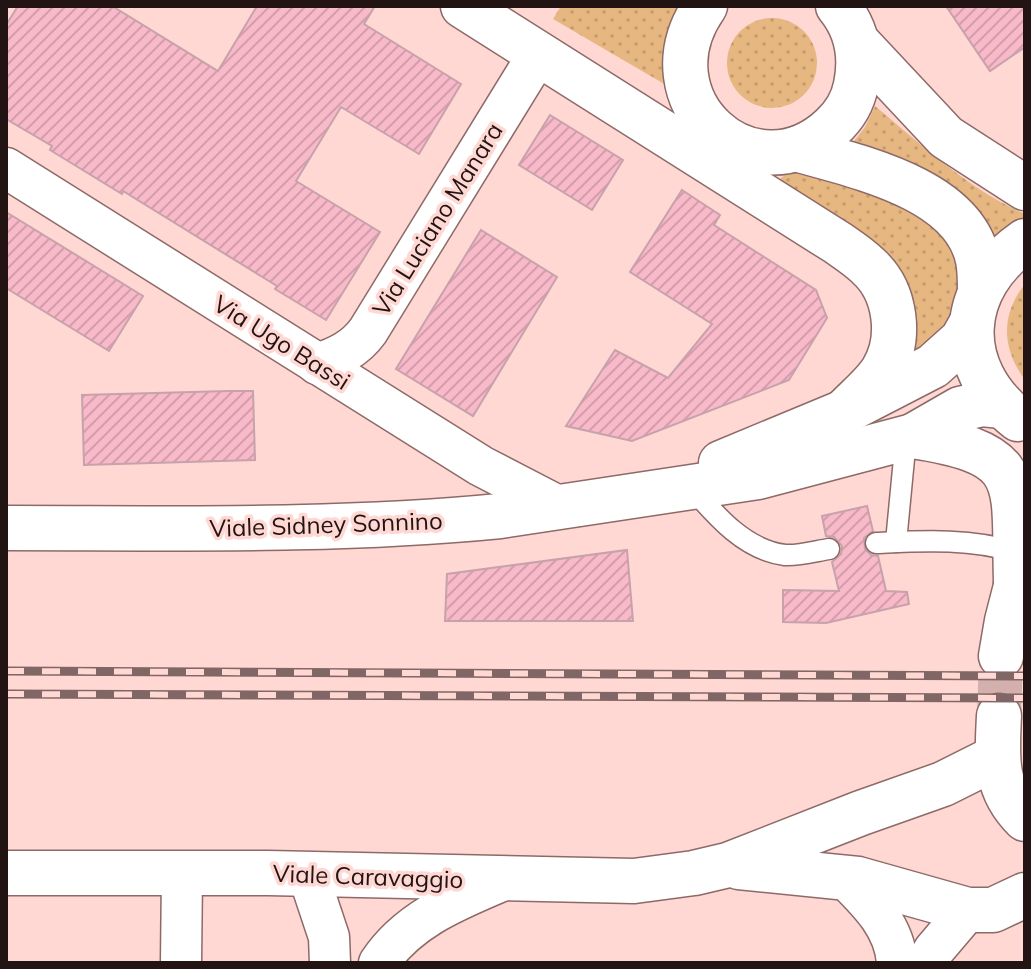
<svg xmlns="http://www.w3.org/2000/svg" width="1031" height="969" viewBox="0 0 1031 969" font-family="Mulish,sans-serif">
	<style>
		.grass { fill: url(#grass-dots) }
		.building { fill: url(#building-hatch); stroke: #c7a2ab; stroke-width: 2 }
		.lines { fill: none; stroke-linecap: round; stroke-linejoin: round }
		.secondary-tunnel { stroke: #d3b0ad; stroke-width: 44; stroke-dasharray: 44 22; stroke-linecap: butt }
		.lane-casing { stroke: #8d6a67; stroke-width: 23 }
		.street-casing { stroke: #8d6a67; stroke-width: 43 }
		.secondary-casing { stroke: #8d6a67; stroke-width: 47 }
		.lane { stroke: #fff; stroke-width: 20 }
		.street { stroke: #fff; stroke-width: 40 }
		.secondary { stroke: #fff; stroke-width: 44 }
		.rail-casing { stroke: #806765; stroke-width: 9 }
		.rail { stroke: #ffd7d3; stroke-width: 6; stroke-dasharray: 18; stroke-linecap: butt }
		.labels { text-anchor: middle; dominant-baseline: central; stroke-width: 7; stroke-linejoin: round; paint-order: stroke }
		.street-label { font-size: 24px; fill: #211413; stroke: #ffd7d3 }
	</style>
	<defs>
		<pattern id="grass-dots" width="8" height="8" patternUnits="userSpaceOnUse" patternTransform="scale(2)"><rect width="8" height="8" fill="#e7b781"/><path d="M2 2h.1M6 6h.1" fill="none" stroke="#c69c6f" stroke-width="1.8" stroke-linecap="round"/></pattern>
		<pattern id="building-hatch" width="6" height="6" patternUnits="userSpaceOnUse" patternTransform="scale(2)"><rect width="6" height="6" fill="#f8b9c9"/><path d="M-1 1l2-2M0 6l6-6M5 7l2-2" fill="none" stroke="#d49eac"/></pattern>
	</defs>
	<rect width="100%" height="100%" fill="#ffd7d3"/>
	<g class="grass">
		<polygon points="561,6 677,6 667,59 669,83 666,85 553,19"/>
		<circle cx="772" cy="63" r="45"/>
		<path d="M875 106C922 145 968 189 1025 214V222L995 245 851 145 865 127Z"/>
		<polygon points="792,170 846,178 926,219 956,250 962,279 957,311 937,344 910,363 916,339 912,298 906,279 892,257 788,195 780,185 781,178"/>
		<path d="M1025 284V380C1002 349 1000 315 1025 284Z"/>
	</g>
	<g class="building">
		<polygon points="18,6 112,6 218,71 257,6 375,6 364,24 461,84 419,154 341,107 296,181 380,232 326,320 275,289 277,286 123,191 122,194 50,150 52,146 6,119 6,25"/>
		<polygon points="946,6 1025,6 1025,47 990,71"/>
		<polygon points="550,115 623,160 592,210 519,165"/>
		<polygon points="682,190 720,215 714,225 816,290 827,318 789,380 632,441 566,426 615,350 668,378 712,324 630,272"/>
		<polygon points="6,212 143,296 109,351 6,288"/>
		<polygon points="481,230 557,277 473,416 396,369"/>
		<polygon points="229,391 253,391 255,460 84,465 82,395"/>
		<polygon points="867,506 873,531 864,538 865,549 871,555 878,556 886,591 907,592 909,604 826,623 783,622 783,590 839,591 832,562 841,554 842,546 834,537 826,536 822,516"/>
		<polygon points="627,550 633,621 445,621 447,574"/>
	</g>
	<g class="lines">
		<polyline class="secondary-tunnel" points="999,716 1001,656"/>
		<defs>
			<g id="lane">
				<path d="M691 487C716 516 745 550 785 555 799 556 816 551 829 549"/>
				<polyline points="896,542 906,438"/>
				<path d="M876 543C922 541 970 538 1015 552"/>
			</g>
			<g id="street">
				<polyline points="6,168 481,466 562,508"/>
				<path d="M317 364C338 357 355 349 368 331L539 53"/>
				<polyline points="308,874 329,937 330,963"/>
				<path d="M845 878C869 902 895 927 897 963"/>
				<polyline points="181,963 182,874"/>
				<path d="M379 963C408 919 457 900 504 880"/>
				<polyline points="926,963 934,950 968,910"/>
			</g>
			<g id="secondary">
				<path d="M463 6 838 243C848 250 859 257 868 266 896 291 902 338 883 370 874 385 856 399 844 412"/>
				<path d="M705 6C639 100 753 201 832 127 844 116 853 101 856 85 862 56 857 29 838 6"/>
				<polyline points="857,42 946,137 1025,188"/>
				<path d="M796 149C855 166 964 188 978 260 980 270 980 281 980 291"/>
				<path d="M1018 419C953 368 957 288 1025 241"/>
				<path d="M913 436C1029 454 1013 480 1016 582"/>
				<polyline points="721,463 844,412 933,366 962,340 971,324"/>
				<path d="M6 528C170 528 337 532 500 516L758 477 913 436 960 409 982 404 1002 406"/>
				<polyline points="1001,656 1007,621 1024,555"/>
				<path d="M999 716C997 757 994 788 1025 819"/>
				<polyline points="739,867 858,879 968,910 993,910 1025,895"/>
				<polyline points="6,873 268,873 634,881 694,873 728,865 861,813 943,784 997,757"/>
			</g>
		</defs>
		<use href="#lane" class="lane-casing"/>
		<use href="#street" class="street-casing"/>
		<use href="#secondary" class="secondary-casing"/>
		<use href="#lane" class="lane"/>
		<use href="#street" class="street"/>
		<use href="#secondary" class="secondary"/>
		<defs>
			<g id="rail">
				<polyline points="6,671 1025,676"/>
				<polyline points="6,694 1025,698"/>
			</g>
		</defs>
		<use href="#rail" class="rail-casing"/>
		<use href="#rail" class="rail"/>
	</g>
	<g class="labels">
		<g class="street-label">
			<text transform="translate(437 219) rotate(-58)">Via Luciano Manara</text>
			<text transform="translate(282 342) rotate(32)">Via Ugo Bassi</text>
			<text transform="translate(326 524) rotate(-2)">Viale Sidney Sonnino</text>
			<text transform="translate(368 876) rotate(2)">Viale Caravaggio</text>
		</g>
	</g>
	<rect width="1031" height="969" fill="none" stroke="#211413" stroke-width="16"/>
</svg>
